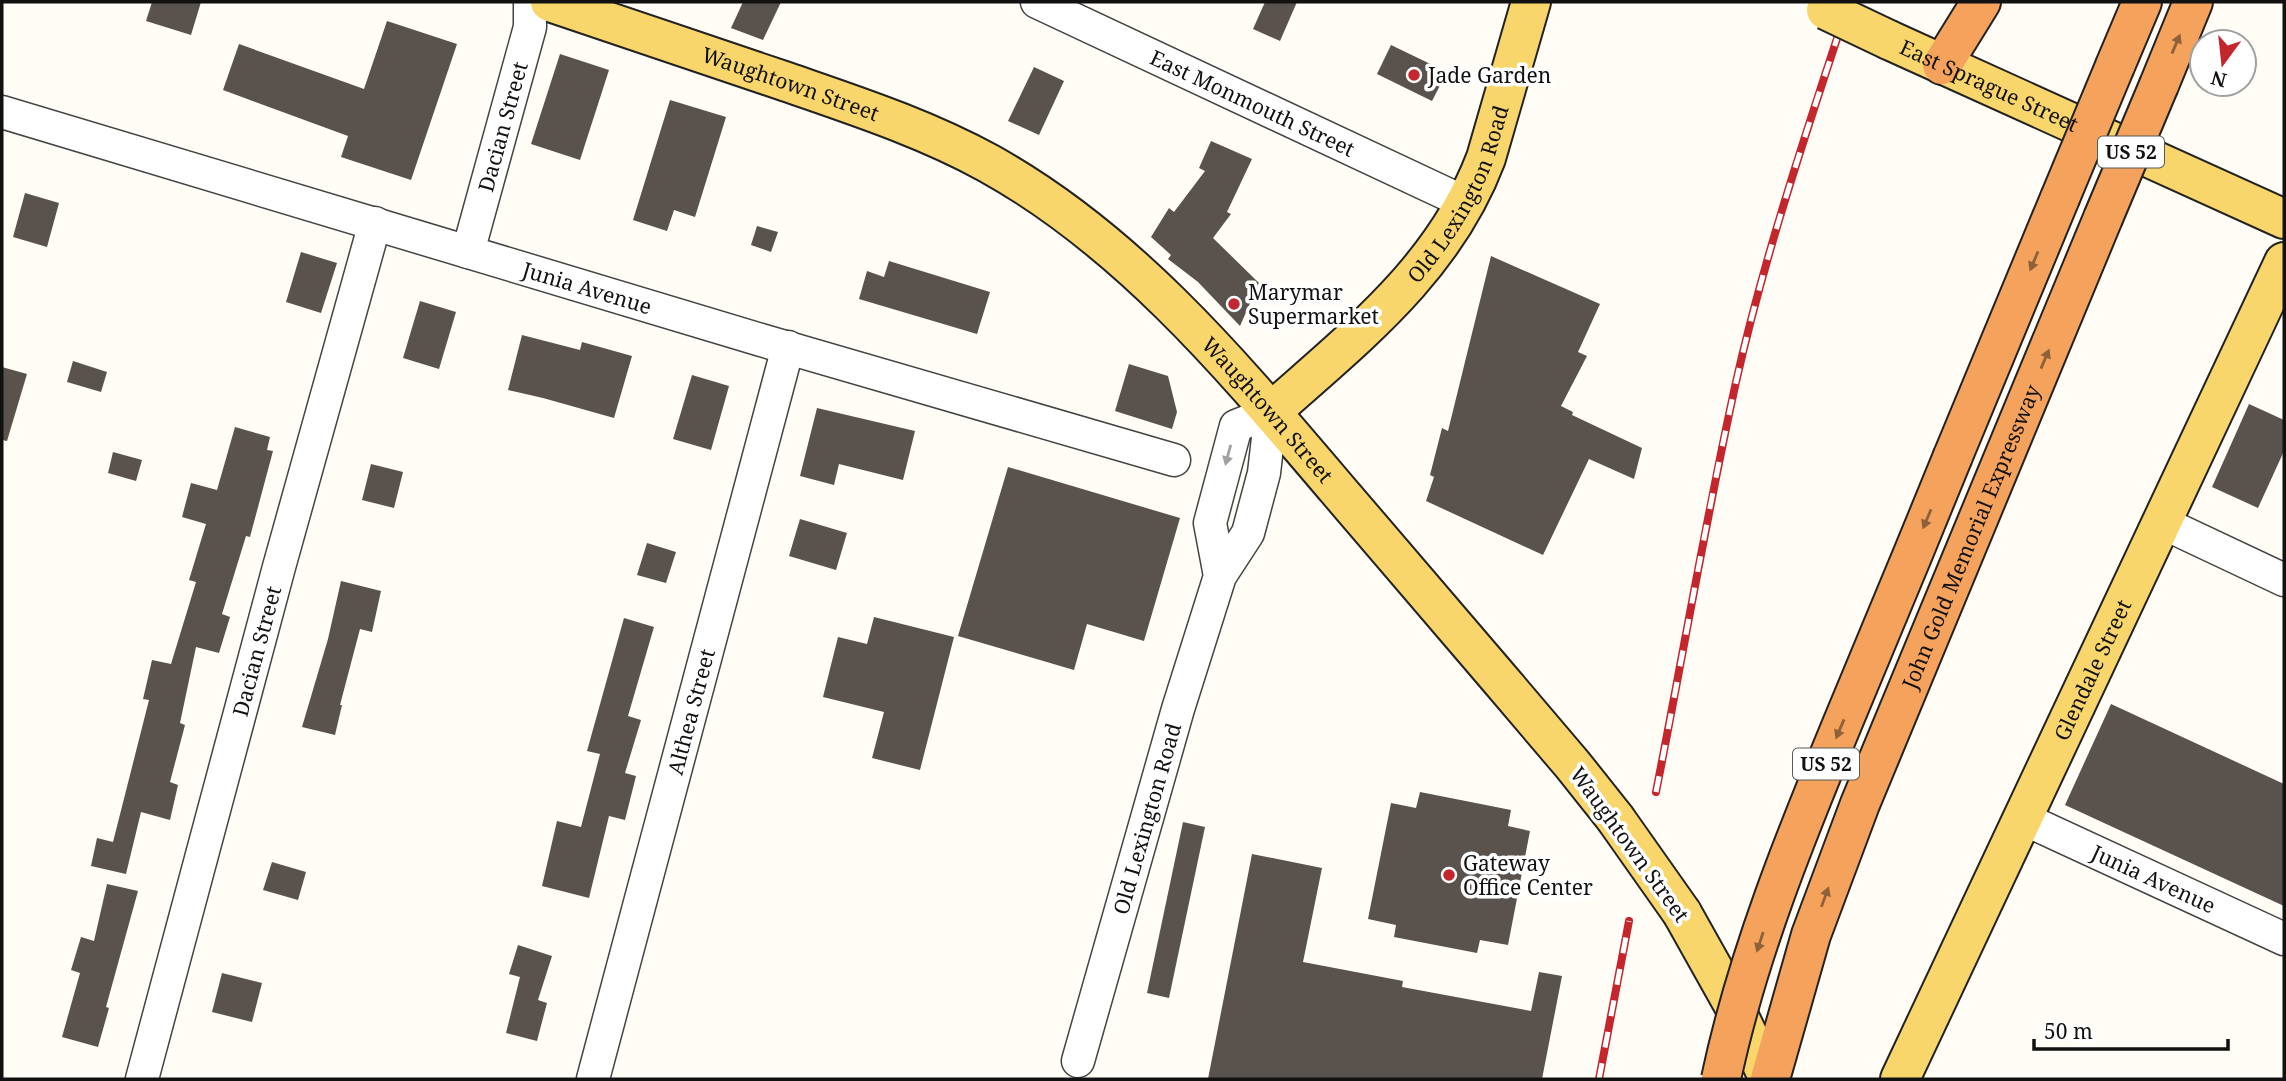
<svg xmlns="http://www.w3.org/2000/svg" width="2286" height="1081" viewBox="0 0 2286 1081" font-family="'Noto Serif',serif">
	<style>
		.building { fill: #5a524d }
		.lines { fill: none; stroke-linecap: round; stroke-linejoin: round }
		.minor-casing { stroke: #444; stroke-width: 35 }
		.major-casing { stroke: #222; stroke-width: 42 }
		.highway-casing { stroke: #222; stroke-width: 42 }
		.minor { stroke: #fff; stroke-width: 32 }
		.major { stroke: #f9d66b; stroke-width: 38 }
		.highway { stroke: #f5a25d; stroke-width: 38 }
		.rail-casing { stroke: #c4262e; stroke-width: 8 }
		.rail { stroke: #fff; stroke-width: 5; stroke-dasharray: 16; stroke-linecap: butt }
		.major-bridge-casing { stroke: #222; stroke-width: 42; stroke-linecap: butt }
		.highway-bridge-casing { stroke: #222; stroke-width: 42; stroke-linecap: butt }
		.major-bridge { stroke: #f9d66b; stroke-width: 38 }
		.highway-bridge { stroke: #f5a25d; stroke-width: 38 }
		.oneway { fill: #8e613b }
		.oneway2 { fill: #a0a0a0 }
		.poi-dot { fill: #c4262e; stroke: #fff; stroke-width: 2.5 }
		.labels { text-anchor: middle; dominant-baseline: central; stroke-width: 7; stroke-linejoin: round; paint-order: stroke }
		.shield { fill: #fff; stroke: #585858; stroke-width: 2 }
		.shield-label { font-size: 19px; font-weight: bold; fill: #111 }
		.poi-label { font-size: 21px; fill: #111; stroke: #fff; text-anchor: start }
		.street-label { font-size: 21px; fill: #111; stroke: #fff }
	</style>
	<rect width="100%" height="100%" fill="#fffdf5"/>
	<g class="building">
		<polygon points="152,2 201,2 191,35 146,21"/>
		<polygon points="743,2 781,2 763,40 731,28"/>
		<polygon points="1265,2 1297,2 1280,41 1253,29"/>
		<polygon points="387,21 457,44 411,180 341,157 348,136 223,90 239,44 364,89"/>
		<polygon points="1391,45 1447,72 1432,101 1377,74"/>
		<polygon points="560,54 609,70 580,160 531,144"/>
		<polygon points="1034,67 1064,81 1039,135 1008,121"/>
		<polygon points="670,100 726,117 695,217 674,210 667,231 633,220"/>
		<polygon points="1211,141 1252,159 1227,212 1231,214 1213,238 1259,283 1240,326 1198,282 1168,259 1171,255 1151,237 1169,208 1174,212 1205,171 1199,168"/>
		<polygon points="25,193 59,203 47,247 13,237"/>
		<polygon points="757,226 778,232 771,252 751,245"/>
		<polygon points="301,252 337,263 321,313 286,302"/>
		<polygon points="1491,256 1600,304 1578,352 1587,356 1561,406 1573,412 1572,415 1642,448 1634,479 1589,459 1543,555 1426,501 1434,477 1430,475 1442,428 1448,431"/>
		<polygon points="889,261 990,292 977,334 859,299 867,271 884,277"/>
		<polygon points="420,301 456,312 439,369 403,358"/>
		<polygon points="522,335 580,350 582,342 632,356 614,418 543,398 508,390"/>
		<polygon points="73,361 107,372 101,392 67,382"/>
		<polygon points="1129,364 1168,376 1177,412 1172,429 1115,411"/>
		<polygon points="2,367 27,374 7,441 2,440"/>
		<polygon points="692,375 729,386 711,450 673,439"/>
		<polygon points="2249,404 2284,420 2284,451 2258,508 2212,487"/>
		<polygon points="817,408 915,431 903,480 839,464 834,485 800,476"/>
		<polygon points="235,427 270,437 267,450 273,451 250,537 246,536 222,614 230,617 219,653 196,647 180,723 185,725 170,782 178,785 170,820 141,812 126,874 91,866 97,838 113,842 149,700 143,699 152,660 171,664 196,582 189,580 206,524 182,517 191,483 217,490"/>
		<polygon points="113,452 142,460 136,481 108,473"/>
		<polygon points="371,464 403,472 394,508 362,500"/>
		<polygon points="1008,467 1180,518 1144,641 1087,624 1074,670 958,636"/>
		<polygon points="800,519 847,533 836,570 789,556"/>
		<polygon points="647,543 676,552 666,583 637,575"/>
		<polygon points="341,581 381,591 372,632 360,629 340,705 342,705 335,735 302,727 328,639"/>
		<polygon points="874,617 954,637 920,770 872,758 884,712 823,697 838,637 867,644"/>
		<polygon points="624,618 654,627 628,716 641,720 625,773 636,776 625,820 609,816 589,898 542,886 557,821 581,827 600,754 587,751"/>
		<polygon points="2111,704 2284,784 2284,906 2065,805"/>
		<polygon points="1420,792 1511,810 1508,826 1530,831 1508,945 1480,940 1477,953 1394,937 1396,925 1368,919 1391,803 1416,808"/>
		<polygon points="1183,822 1205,827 1169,998 1147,993"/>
		<polygon points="1252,854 1322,868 1303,962 1403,981 1402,987 1531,1011 1539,972 1562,976 1542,1079 1208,1079"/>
		<polygon points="272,862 306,872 298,900 263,890"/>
		<polygon points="107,884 138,891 106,1007 109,1008 98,1047 62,1037 80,973 71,970 81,937 94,941"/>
		<polygon points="518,945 552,956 538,1000 547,1003 537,1041 506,1033 520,977 509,974"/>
		<polygon points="222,973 262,983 252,1022 212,1012"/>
	</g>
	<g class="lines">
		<defs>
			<g id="minor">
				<path id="s1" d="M1037 2 1466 203"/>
				<path id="s2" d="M2 112 761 340 1174 460"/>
				<path id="s3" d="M468 252 530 27V2"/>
				<polyline points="2161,522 2284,580"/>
				<path id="s4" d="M2022 818 2284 939"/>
				<path id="s5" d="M1078 1061 1178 709 1220 576 1248 533 1264 473 1271 412 1236 426 1210 523 1220 576"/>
				<path id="s6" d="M142 1079 279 567 375 223"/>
				<path id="s7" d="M593 1079 788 347"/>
			</g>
			<g id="major">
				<path id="s8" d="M550 2C629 29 708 55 787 82 856 106 924 128 988 163 1129 241 1234 368 1337 489 1415 580 1494 672 1572 764L1615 818"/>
				<path id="s9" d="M1889 40 2284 219"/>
				<path id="s10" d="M1271 412C1356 336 1444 269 1486 158L1531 2"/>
				<polyline points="1682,913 1733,1004 1769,1079"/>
				<path id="s11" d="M1900 1079 2284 262"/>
			</g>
			<g id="highway">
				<polyline points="1942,65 1981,2"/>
				<polyline points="2115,66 2142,2"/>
				<polyline points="2159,85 2193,2"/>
				<polyline points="1953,456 2060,198"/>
				<path id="s12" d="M1770 1079 1811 935 1860 804 2103 218"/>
			</g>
		</defs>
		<use href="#minor" class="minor-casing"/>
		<use href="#major" class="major-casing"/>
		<use href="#highway" class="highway-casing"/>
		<use href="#minor" class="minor"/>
		<use href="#major" class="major"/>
		<use href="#highway" class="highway"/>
		<defs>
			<g id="rail">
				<path d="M1656 792C1683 655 1706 518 1736 382 1765 253 1808 127 1849 2"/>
				<polyline points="1599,1079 1629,921"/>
			</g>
		</defs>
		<use href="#rail" class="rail-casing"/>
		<use href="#rail" class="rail"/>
		<defs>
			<g id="major-bridge">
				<polyline points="1826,10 1889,40"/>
				<polyline points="1615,818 1682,913"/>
			</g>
			<g id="highway-bridge">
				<polyline points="2060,198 2115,66"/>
				<polyline points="2103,218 2159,85"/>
				<path d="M1721 1079C1747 956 1795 838 1843 722 1880 633 1917 545 1953 456"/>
			</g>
		</defs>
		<use href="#major-bridge" class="major-bridge-casing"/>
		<use href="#highway-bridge" class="highway-bridge-casing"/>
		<use href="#major-bridge" class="major-bridge"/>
		<use href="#highway-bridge" class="highway-bridge"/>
	</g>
	<defs><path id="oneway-solid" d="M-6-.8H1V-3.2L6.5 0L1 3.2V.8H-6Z" transform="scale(1.75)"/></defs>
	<g class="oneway">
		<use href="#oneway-solid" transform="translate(2176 44) rotate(-67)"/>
		<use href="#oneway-solid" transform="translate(2034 261) rotate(113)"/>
		<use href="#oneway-solid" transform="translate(2045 359) rotate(-67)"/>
		<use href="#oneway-solid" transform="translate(1927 519) rotate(113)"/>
		<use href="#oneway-solid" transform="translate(1840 729) rotate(113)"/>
		<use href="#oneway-solid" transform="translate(1825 897) rotate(-70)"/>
		<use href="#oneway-solid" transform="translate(1760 942) rotate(108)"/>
	</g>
	<use class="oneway2" href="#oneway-solid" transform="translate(1228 455) rotate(105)"/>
	<g class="poi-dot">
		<circle cx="1414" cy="75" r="7"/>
		<circle cx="1234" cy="304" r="7"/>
		<circle cx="1449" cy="875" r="7"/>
	</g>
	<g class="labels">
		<g class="shield">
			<rect x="2098" y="136.5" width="66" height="31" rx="5"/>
			<rect x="1793" y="748.5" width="66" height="31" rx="5"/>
		</g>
		<g class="shield-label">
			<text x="2131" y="152">US 52</text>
			<text x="1826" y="764">US 52</text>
		</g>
		<g class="poi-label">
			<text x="1428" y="75">Jade Garden</text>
			<text x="1248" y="292">Marymar<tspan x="1248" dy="24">Supermarket</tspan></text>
			<text x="1463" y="863">Gateway<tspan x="1463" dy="24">Office Center</tspan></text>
		</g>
		<g class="street-label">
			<text stroke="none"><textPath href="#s8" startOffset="254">Waughtown Street</textPath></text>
			<text stroke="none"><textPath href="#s9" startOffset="110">East Sprague Street</textPath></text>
			<text stroke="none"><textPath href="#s1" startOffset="238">East Monmouth Street</textPath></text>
			<text stroke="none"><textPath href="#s3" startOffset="130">Dacian Street</textPath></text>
			<text stroke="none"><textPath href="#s10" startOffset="292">Old Lexington Road</textPath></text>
			<text stroke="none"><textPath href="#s2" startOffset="611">Junia Avenue</textPath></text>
			<text stroke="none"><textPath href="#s8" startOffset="842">Waughtown Street</textPath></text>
			<text stroke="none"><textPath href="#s12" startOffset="579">John Gold Memorial Expressway</textPath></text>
			<text stroke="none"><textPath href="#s6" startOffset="443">Dacian Street</textPath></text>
			<text stroke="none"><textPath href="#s11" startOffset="452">Glendale Street</textPath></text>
			<text stroke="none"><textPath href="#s7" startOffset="380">Althea Street</textPath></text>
			<text stroke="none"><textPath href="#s5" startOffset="252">Old Lexington Road</textPath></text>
			<text transform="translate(1630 844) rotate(54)">Waughtown Street</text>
			<text stroke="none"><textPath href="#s4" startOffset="145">Junia Avenue</textPath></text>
		</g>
	</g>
	<rect width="2286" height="1081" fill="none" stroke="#111111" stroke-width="7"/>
	<g transform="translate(2223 63) rotate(195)"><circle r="33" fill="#ffffff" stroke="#a0a0a0" stroke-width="2"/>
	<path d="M0-5L12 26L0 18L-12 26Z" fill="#c4262e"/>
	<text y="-10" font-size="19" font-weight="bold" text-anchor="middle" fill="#111111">N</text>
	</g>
	<path d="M2034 1039v10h194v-10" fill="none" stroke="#111111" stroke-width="3.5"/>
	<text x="2044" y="1039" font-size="21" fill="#111111" stroke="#ffffff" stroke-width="5" paint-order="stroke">50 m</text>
</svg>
